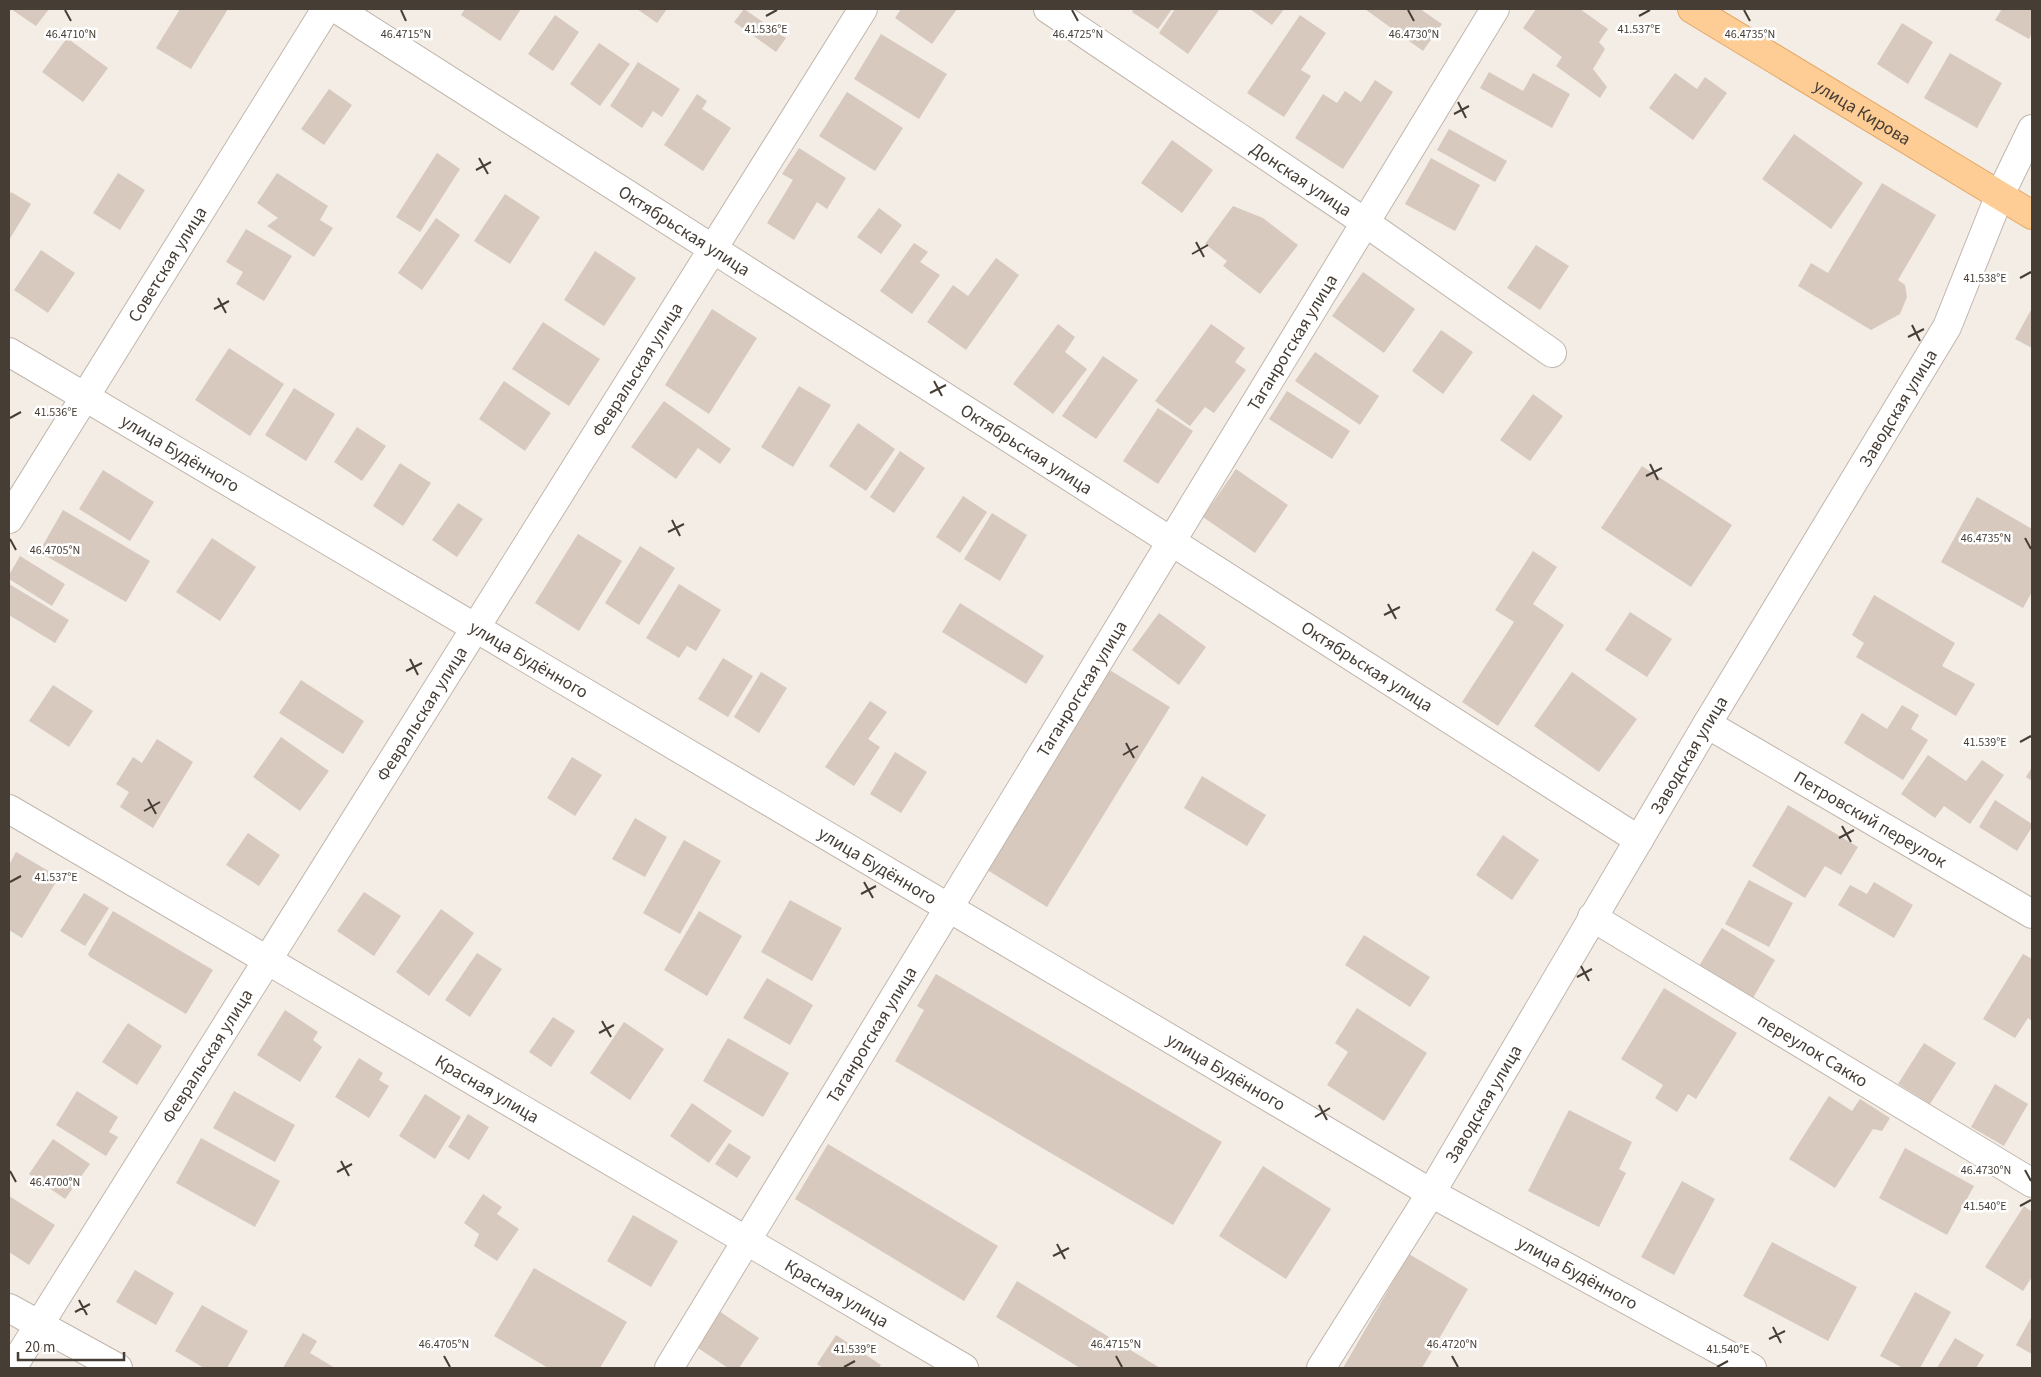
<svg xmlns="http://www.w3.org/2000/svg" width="2041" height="1377" viewBox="0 0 2041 1377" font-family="'Source Sans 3',sans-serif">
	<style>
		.building { fill: #d8c9bf }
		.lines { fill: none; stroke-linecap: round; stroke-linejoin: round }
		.minor-casing { stroke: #c1b6ac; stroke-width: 30 }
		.major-casing { stroke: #e3a765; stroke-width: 30 }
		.minor { stroke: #fff; stroke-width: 28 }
		.major { stroke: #fdcd95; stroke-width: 28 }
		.ticks { fill: none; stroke: #463d35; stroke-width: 2 }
		.labels { text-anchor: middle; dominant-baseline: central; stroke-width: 5; stroke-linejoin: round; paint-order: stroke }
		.street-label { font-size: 18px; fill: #463d35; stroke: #fff }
		.ticks-label { font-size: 12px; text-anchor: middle; fill: #463d35; stroke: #fff; stroke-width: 5; stroke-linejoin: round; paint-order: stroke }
	</style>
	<rect width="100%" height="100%" fill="#f3ede6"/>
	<g class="building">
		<polygon points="11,9 49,9 36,26"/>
		<polygon points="180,9 228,9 191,69 156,48"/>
		<polygon points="465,9 521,9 500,41 461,15"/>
		<polygon points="637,9 667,9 657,23"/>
		<polygon points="744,9 786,38 776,52 734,22"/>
		<polygon points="901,9 957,9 932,44 895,18"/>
		<polygon points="1134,9 1172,9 1158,29 1132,12"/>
		<polygon points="1175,9 1219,10 1188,54 1159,33"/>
		<polygon points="1250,9 1284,9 1272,25"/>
		<polygon points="1365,9 1420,9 1442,24 1423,51"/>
		<polygon points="1536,9 1580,9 1608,29 1599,42 1605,49 1593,69 1607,87 1600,98 1556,66 1562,57 1523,28"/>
		<polygon points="2002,9 2032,9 2032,33 2029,39 1995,20"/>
		<polygon points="555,15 579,32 553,71 528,54"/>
		<polygon points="1300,15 1326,33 1301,70 1311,76 1284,117 1247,93"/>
		<polygon points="1902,23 1933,42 1908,84 1877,64"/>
		<polygon points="881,34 947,74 919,119 854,79"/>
		<polygon points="67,38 108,68 83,102 42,72"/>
		<polygon points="599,43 630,64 600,106 570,84"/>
		<polygon points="1950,53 2002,83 1977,128 1924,98"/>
		<polygon points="638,62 680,89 662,117 653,111 642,128 610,106"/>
		<polygon points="1489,72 1523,91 1533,73 1570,94 1552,128 1480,88"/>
		<polygon points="1675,73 1697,89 1705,77 1727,93 1693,140 1649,108"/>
		<polygon points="1375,80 1393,92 1343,169 1295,138 1323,94 1337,103 1345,91 1361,102"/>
		<polygon points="329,89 352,105 324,145 301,129"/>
		<polygon points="847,92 903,128 875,171 819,136"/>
		<polygon points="697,94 707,101 702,109 731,128 703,171 664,145"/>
		<polygon points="1449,129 1507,161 1495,182 1437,150"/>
		<polygon points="1794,134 1863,183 1831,229 1762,179"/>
		<polygon points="1172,140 1213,170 1182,213 1141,183"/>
		<polygon points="799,148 846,178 827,209 817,202 794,240 767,223 793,180 782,174"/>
		<polygon points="437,153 460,169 420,232 396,217"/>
		<polygon points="1431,158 1480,185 1455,231 1405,204"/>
		<polygon points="118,173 145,190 120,230 93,213"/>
		<polygon points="277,173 328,206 320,220 333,228 314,257 267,226 278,218 257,203"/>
		<polygon points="1882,183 1936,215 1898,280 1905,285 1907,297 1900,314 1871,330 1798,286 1811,263 1828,273"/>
		<polygon points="11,192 31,204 9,240 9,196"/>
		<polygon points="505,194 540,217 510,264 474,241"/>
		<polygon points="1233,206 1263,218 1298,245 1260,294 1223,266 1227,261 1205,244"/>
		<polygon points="879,208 902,225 881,254 857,237"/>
		<polygon points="436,218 460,235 422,290 398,273"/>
		<polygon points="246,229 292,256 264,301 236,284 243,272 226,262"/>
		<polygon points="914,243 928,252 920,262 940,275 912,314 880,291"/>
		<polygon points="1536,245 1569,266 1540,310 1507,288"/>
		<polygon points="41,250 75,273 48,313 14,290"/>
		<polygon points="595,251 636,278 604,326 564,300"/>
		<polygon points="996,258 1019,275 966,350 927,322 953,285 968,296"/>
		<polygon points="1363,272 1415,309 1384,353 1332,316"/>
		<polygon points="2032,308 2032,348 2015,339"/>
		<polygon points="712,309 757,338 709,414 665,385"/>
		<polygon points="543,322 600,359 569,406 512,369"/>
		<polygon points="1058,324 1075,337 1065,352 1087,369 1053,414 1013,384"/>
		<polygon points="1211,324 1245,348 1235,362 1246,370 1214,413 1205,407 1190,426 1155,401"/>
		<polygon points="1441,330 1473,352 1443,394 1412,371"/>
		<polygon points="229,348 284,384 250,436 195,400"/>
		<polygon points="1315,352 1379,396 1360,425 1295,381"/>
		<polygon points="1103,356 1138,380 1096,439 1062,416"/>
		<polygon points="504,381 551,413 525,451 479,419"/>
		<polygon points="799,386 831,405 793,467 761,447"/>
		<polygon points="294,388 335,414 306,461 265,435"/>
		<polygon points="1287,391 1350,431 1332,459 1269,419"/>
		<polygon points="1533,394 1563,416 1530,461 1500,440"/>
		<polygon points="664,401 731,449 720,464 698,448 676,479 631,447"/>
		<polygon points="1158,408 1193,431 1158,484 1123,461"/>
		<polygon points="858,423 895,449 866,491 829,466"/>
		<polygon points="357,427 386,446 362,481 334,462"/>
		<polygon points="900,451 925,468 894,513 870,497"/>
		<polygon points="400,463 431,483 403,526 373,506"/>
		<polygon points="1642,466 1732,525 1691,587 1601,528"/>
		<polygon points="1236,469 1288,505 1255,553 1203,517"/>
		<polygon points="103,470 154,502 130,541 79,509"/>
		<polygon points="963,496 987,512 960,553 936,537"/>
		<polygon points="1977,497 2032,529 2032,592 2023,608 1941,562"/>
		<polygon points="458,503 483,519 457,557 432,540"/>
		<polygon points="63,510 150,561 126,602 39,552"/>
		<polygon points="992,513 1027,535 1000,581 964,559"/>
		<polygon points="578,534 622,561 579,631 535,603"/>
		<polygon points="212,538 256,567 220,621 176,592"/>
		<polygon points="640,546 675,568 639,625 605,603"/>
		<polygon points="1533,551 1557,567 1533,604 1564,625 1498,726 1462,702 1514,622 1495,610"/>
		<polygon points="20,556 65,584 52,606 9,579 9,575"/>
		<polygon points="9,584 69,620 55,643 9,615"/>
		<polygon points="679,584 721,610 696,651 687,646 679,658 646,638"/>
		<polygon points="1874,595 1955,643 1942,666 1975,684 1956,716 1856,657 1864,643 1852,635"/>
		<polygon points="960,603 1044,656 1026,684 942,632"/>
		<polygon points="1630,612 1672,639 1647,677 1605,650"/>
		<polygon points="1159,613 1206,647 1179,685 1132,650"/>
		<polygon points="723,658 753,676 728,717 698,699"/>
		<polygon points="1108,669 1170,707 1047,907 984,868"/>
		<polygon points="761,672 787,688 759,733 734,717"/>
		<polygon points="1572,672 1637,719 1599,772 1534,726"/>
		<polygon points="301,680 364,721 343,754 279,713"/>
		<polygon points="53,685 93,711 69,747 29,721"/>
		<polygon points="870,701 887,712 868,739 880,747 854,786 825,767"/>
		<polygon points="1902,705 1919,715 1911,729 1928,740 1903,780 1844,743 1862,713 1887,729"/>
		<polygon points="281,737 329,771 300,811 253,777"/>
		<polygon points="157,739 193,762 153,828 120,807 129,792 116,784 133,757 142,763"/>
		<polygon points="895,752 927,772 901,813 870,794"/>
		<polygon points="1928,755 1966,781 1982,760 2004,775 1970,824 1944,806 1935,818 1901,794"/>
		<polygon points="572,757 602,775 575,816 547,798"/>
		<polygon points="2032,767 2032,781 2026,777"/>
		<polygon points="1202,776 1266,815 1247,846 1184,808"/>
		<polygon points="1995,800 2032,824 2032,827 2017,851 1979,827"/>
		<polygon points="1788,805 1858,847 1841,875 1825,866 1805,898 1752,866"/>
		<polygon points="635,818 667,837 645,877 612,859"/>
		<polygon points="248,833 280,855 259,886 226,865"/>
		<polygon points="1503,835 1539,860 1512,900 1476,875"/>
		<polygon points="684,840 721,861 680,934 643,913"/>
		<polygon points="16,852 59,877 22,938 9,930 9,865"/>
		<polygon points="1749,880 1793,903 1769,947 1725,924"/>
		<polygon points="1874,882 1913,905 1894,938 1838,905 1850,885 1867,894"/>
		<polygon points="364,892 401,916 374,956 337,931"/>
		<polygon points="84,893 109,908 85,946 60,931"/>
		<polygon points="790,900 842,928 812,981 761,952"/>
		<polygon points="441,909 474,933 429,996 396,972"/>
		<polygon points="113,911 213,970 186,1014 90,957 88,954"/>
		<polygon points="699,911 742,936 707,996 664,970"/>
		<polygon points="1722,928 1775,960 1753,998 1699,966"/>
		<polygon points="1364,935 1430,977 1410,1007 1345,965"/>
		<polygon points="477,953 502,969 470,1017 445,1000"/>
		<polygon points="2023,954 2032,959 2032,1021 2028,1018 2015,1038 1983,1019"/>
		<polygon points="936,974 1222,1142 1173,1225 895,1061 924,1010 917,1006"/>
		<polygon points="767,978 813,1005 790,1045 743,1018"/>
		<polygon points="1664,988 1737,1033 1696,1099 1688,1094 1677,1112 1655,1098 1663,1085 1621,1059"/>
		<polygon points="1357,1008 1427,1053 1384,1121 1327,1085 1348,1052 1335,1043"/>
		<polygon points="285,1010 318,1032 313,1040 322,1047 300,1082 257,1055"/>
		<polygon points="553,1017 575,1031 551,1067 529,1052"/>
		<polygon points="624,1022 664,1049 630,1100 590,1073"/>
		<polygon points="128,1023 162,1046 137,1085 102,1062"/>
		<polygon points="728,1038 789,1073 763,1117 703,1081"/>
		<polygon points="1924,1043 1956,1063 1930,1104 1898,1084"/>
		<polygon points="359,1058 383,1073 379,1080 389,1086 369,1118 335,1097"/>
		<polygon points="1995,1084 2028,1104 2004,1146 1971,1127"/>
		<polygon points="77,1091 118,1117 109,1132 118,1137 106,1156 56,1125"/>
		<polygon points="234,1091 295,1125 275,1162 213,1128"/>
		<polygon points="425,1094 461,1117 435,1159 399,1136"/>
		<polygon points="1829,1096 1852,1111 1860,1099 1890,1118 1882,1131 1873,1129 1835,1188 1789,1159"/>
		<polygon points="692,1103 732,1131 709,1163 670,1136"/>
		<polygon points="1569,1110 1632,1142 1619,1169 1626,1173 1599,1227 1528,1191"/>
		<polygon points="468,1114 489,1127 469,1160 448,1147"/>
		<polygon points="201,1138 280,1181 255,1227 176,1183"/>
		<polygon points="53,1139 90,1164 65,1199 29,1174"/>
		<polygon points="729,1143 751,1157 737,1178 715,1164"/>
		<polygon points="828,1144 998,1246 964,1301 795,1199"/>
		<polygon points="1905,1148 1974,1186 1947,1235 1879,1198"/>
		<polygon points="1263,1166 1331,1209 1286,1279 1219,1236"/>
		<polygon points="1682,1181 1715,1199 1674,1275 1641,1257"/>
		<polygon points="483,1194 502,1207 497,1214 519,1229 497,1261 474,1246 479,1234 464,1223"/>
		<polygon points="9,1196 55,1225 29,1265 9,1252"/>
		<polygon points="2024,1206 2032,1212 2032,1277 2023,1291 1985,1267"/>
		<polygon points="633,1215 678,1241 651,1287 607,1261"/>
		<polygon points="1772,1242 1857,1287 1828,1341 1743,1296"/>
		<polygon points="1409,1254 1468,1289 1422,1368 1343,1368"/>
		<polygon points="534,1268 627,1322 600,1368 580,1367 579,1368 548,1368 494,1336"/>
		<polygon points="135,1270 174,1293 156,1325 116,1302"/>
		<polygon points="1017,1281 1160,1368 1080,1368 996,1317"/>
		<polygon points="1915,1292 1951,1312 1920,1368 1903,1368 1880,1356"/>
		<polygon points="202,1305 248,1331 227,1368 204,1368 175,1351"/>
		<polygon points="719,1311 759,1338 739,1368 728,1368 695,1346"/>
		<polygon points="2032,1316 2032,1354 2016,1345"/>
		<polygon points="303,1333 317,1341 310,1353 335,1368 283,1368"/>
		<polygon points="836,1335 881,1365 879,1368 823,1368 817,1364"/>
		<polygon points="1955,1338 1984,1355 1976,1368 1937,1368"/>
	</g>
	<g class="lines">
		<defs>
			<g id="minor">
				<path id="s1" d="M337 9 1639 840"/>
				<path id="s2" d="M1048 9 1366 223 1552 353"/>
				<path id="s3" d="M9 352 1431 1193 1752 1368"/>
				<path id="s4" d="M9 519 326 9"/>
				<path id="s5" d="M1707 724 2032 914"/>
				<path id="s6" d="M9 809 964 1368"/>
				<path id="s7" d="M1592 917 2032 1183"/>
				<polyline points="9,1308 118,1368"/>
				<path id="s8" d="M12 1368 863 9"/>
				<path id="s9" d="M669 1368 1495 9"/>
				<path id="s10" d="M1321 1368 1431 1193 1707 724 1947 327 1999 197 2032 129"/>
			</g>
			<g id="major">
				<path id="s11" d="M1692 9 2032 215"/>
			</g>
		</defs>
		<use href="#minor" class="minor-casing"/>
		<use href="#major" class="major-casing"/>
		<use href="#minor" class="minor"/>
		<use href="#major" class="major"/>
	</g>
	<path class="ticks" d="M65 10 71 21M401 10 406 21M1072 10 1078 21M1408 10 1414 21M1744 10 1750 21M766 16 777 10M1639 16 1650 10M1458 102 1466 118M1454 114 1469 106M479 158 488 174M476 170 491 162M1196 242 1204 257M1192 254 1208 245M2020 278 2031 272M218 298 226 313M214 309 229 301M1912 325 1920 341M1908 337 1924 329M934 381 942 396M930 393 946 385M10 418 21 412M1650 464 1658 480M1646 476 1662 468M672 520 680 536M668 532 684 524M2025 538 2031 549M10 539 16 550M1388 604 1396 619M1384 615 1400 607M410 659 418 675M406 671 422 663M2020 742 2031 736M1126 743 1134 758M1123 755 1138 746M148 799 156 814M144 811 160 802M1842 826 1851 842M1839 838 1854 830M10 882 21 876M864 882 873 898M861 894 876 886M1581 966 1589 981M1577 977 1592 969M602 1021 611 1037M599 1033 614 1025M1319 1105 1327 1120M1315 1117 1330 1108M341 1161 349 1176M2025 1170 2031 1181M10 1171 16 1182M337 1172 352 1164M2020 1206 2031 1200M1057 1244 1065 1259M1053 1256 1069 1248M79 1300 87 1315M75 1312 90 1304M1773 1327 1781 1343M1769 1339 1785 1331M444 1356 450 1367M1116 1356 1122 1367M1452 1356 1458 1367M844 1367 855 1361M1717 1367 1728 1361"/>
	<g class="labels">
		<g class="street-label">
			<text stroke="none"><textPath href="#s11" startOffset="199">улица Кирова</textPath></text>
			<text stroke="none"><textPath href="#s2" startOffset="305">Донская улица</textPath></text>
			<text stroke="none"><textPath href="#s1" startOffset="412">Октябрьская улица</textPath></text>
			<text stroke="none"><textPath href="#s4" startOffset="300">Советская улица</textPath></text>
			<text stroke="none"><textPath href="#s9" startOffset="1200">Таганрогская улица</textPath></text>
			<text stroke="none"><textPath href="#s8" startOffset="1178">Февральская улица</textPath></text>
			<text stroke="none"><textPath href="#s10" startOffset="1120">Заводская улица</textPath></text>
			<text stroke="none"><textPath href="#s1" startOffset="818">Октябрьская улица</textPath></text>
			<text stroke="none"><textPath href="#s3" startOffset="199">улица Будённого</textPath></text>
			<text stroke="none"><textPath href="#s3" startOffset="604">улица Будённого</textPath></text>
			<text stroke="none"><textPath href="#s1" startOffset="1222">Октябрьская улица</textPath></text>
			<text stroke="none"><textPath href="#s9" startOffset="795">Таганрогская улица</textPath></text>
			<text stroke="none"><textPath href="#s8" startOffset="772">Февральская улица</textPath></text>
			<text stroke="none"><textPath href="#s10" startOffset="715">Заводская улица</textPath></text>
			<text stroke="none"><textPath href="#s5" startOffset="189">Петровский переулок</textPath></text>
			<text stroke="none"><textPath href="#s3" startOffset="1009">улица Будённого</textPath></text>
			<text stroke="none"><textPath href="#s9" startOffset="390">Таганрогская улица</textPath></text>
			<text stroke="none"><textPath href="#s7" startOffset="258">переулок Сакко</textPath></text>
			<text stroke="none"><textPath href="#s8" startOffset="368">Февральская улица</textPath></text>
			<text stroke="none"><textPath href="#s3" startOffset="1414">улица Будённого</textPath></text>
			<text stroke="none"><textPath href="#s6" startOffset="554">Красная улица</textPath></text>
			<text stroke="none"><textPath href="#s10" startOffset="310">Заводская улица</textPath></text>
			<text stroke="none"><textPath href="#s3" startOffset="1819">улица Будённого</textPath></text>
			<text stroke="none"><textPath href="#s6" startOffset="959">Красная улица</textPath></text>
		</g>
	</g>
	<g class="ticks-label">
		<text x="766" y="33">41.536°E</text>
		<text x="1639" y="33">41.537°E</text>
		<text x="71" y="38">46.4710°N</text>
		<text x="406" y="38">46.4715°N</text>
		<text x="1078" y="38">46.4725°N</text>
		<text x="1414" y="38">46.4730°N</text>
		<text x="1750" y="38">46.4735°N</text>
		<text x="1985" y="282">41.538°E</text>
		<text x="56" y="416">41.536°E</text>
		<text x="1986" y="542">46.4735°N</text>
		<text x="55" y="554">46.4705°N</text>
		<text x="1985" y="746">41.539°E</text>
		<text x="56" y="881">41.537°E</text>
		<text x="1986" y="1174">46.4730°N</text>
		<text x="55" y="1186">46.4700°N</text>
		<text x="1985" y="1210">41.540°E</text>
		<text x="444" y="1348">46.4705°N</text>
		<text x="1116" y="1348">46.4715°N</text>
		<text x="1452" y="1348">46.4720°N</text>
		<text x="855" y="1353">41.539°E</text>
		<text x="1728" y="1353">41.540°E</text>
	</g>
	<rect width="2041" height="1377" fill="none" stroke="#463d35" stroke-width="20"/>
	<path d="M18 1352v8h106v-8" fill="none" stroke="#463d35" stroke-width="2.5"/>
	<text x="25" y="1352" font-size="15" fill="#463d35" stroke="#ffffff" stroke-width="4" paint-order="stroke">20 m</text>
</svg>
